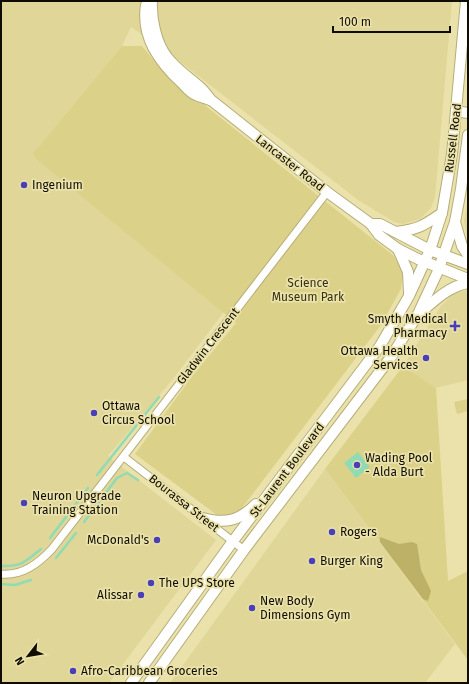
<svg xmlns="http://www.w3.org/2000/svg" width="469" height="684" viewBox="0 0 469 684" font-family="'Fira Sans',sans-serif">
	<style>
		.built { fill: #e0d697 }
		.green { fill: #dcd188 }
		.forest { fill: #bcb167 }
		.water { fill: #8fdcb4 }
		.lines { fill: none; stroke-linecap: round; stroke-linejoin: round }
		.stream { stroke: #8fdcb4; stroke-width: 2.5 }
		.street-casing { stroke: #b5ad78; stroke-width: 9 }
		.secondary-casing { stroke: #b5ad78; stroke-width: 12 }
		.street { stroke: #fff; stroke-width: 7 }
		.secondary { stroke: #fff; stroke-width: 10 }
		.poi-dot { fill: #4a3fb6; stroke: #eae2aa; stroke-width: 1.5 }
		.labels { text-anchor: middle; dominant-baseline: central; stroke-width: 3.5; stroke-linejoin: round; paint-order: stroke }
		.street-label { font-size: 12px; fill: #100d00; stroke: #eae2aa }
		.poi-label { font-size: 12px; fill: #100d00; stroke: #eae2aa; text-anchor: start }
		.park-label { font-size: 12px; fill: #373211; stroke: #eae2aa }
	</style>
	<rect width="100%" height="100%" fill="#eae2aa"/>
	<g class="built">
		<polygon points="1,1 452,1 435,197 431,208 420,219 403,224 394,222 358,200 174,57 131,27 122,46 41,144 32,153 37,160 224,312 173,379 108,456 216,540 109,683 1,683"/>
		<polygon points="468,200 468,242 464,221"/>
		<polygon points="468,290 468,380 436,388 403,366 441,306 454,294"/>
		<polygon points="325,469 455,644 425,683 170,683"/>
	</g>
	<g class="green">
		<polygon points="122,46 142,46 159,67 187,91 394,256 403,273 401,289 381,325 239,512 230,516 217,515 135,454 194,374 236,323 37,160 32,153 41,144"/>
		<polygon points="403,366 436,388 448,581 468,571 468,660 325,469"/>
		<polygon points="468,399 468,411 457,414 454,402"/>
	</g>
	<polygon class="forest" points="380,537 399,544 412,542 417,544 421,570 431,591 428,601 423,599 380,542"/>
	<polygon class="water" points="358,452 370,467 356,478 344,463"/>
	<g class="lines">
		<g class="stream">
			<polyline points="97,475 159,397"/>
			<polyline points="84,522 117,478 127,473 138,480"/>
			<polyline points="50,538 88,488"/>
			<polyline points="56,558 76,533"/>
			<path d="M1 566C22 567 26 561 41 549"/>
			<polyline points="1,584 15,585 31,580"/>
		</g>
		<defs>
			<g id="street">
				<polyline points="124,457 244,550"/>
				<path d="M1 574C22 576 38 564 52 549L327 192"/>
			</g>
			<g id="secondary">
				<path d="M152 1C151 18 156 43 167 57 176 69 190 78 201 88 205 92 208 96 211 100L327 192 371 224 379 235 398 249 418 259 468 279"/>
				<path d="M146 5C141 37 159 62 182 83 186 87 190 93 196 95 200 97 205 98 210 100"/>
				<polyline points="456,111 468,113"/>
				<polyline points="455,222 462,246 468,255"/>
				<polyline points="371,224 380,224 430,250 468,264"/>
				<path d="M396 232C419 229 423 226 442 213"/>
				<polyline points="398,249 408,272 409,293"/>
				<path d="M420 313C434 301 449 286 468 283"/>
				<path d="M203 518C226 524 239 521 256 504"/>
				<polyline points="131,683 233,541 380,346 409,296 430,250 442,213 452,154 466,1"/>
				<polyline points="149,683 244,550 391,357 418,314 438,271 455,222 461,189 468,135"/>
			</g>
		</defs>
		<use href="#street" class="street-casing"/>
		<use href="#secondary" class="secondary-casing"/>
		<use href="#street" class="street"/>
		<use href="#secondary" class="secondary"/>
	</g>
	<g class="poi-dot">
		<circle cx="24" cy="185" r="4"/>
		<path d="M453 320h4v4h4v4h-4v4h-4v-4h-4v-4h4z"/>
		<circle cx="426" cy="358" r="4"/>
		<circle cx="94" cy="413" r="4"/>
		<circle cx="357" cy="465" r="4"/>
		<circle cx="24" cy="503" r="4"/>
		<circle cx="332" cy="532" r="4"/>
		<circle cx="157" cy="540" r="4"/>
		<circle cx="312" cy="561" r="4"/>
		<circle cx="151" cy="583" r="4"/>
		<circle cx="141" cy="595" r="4"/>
		<circle cx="252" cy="608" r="4"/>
		<circle cx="73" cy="671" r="4"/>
	</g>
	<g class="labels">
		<g class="street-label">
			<text transform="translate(453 138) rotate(-83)">Russell Road</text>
			<text transform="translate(290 163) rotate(38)">Lancaster Road</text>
			<text transform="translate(208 346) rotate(-52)">Gladwin Crescent</text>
			<text transform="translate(287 470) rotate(-53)">St-Laurent Boulevard</text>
			<text transform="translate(184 503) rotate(38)">Bourassa Street</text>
		</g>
		<g class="poi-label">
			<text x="32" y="185">Ingenium</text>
			<text x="447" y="319" text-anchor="end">Smyth Medical<tspan x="447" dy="14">Pharmacy</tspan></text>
			<text x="418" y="351" text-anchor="end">Ottawa Health<tspan x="418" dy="14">Services</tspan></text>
			<text x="102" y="406">Ottawa<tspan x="102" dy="14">Circus School</tspan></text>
			<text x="365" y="458">Wading Pool<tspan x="365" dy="14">- Alda Burt</tspan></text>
			<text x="32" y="496">Neuron Upgrade<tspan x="32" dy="14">Training Station</tspan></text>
			<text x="340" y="532">Rogers</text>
			<text x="149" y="540" text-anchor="end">McDonald's</text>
			<text x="320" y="561">Burger King</text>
			<text x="159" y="583">The UPS Store</text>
			<text x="133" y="595" text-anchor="end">Alissar</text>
			<text x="260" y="601">New Body<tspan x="260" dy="14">Dimensions Gym</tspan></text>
			<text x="81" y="671">Afro-Caribbean Groceries</text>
		</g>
		<g class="park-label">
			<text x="308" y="283">Science<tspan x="308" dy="14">Museum Park</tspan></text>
		</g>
	</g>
	<rect width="469" height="684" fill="none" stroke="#100d00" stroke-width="4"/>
	<g transform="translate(28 656) rotate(239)" stroke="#eae2aa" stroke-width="3" paint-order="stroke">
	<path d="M0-3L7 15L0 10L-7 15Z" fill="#100d00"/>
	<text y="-6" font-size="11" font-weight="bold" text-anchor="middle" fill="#100d00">N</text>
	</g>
	<path d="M333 26v6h117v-6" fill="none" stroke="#100d00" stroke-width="2"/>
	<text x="339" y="26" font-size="12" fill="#100d00" stroke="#eae2aa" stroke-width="3" paint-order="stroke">100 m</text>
</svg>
